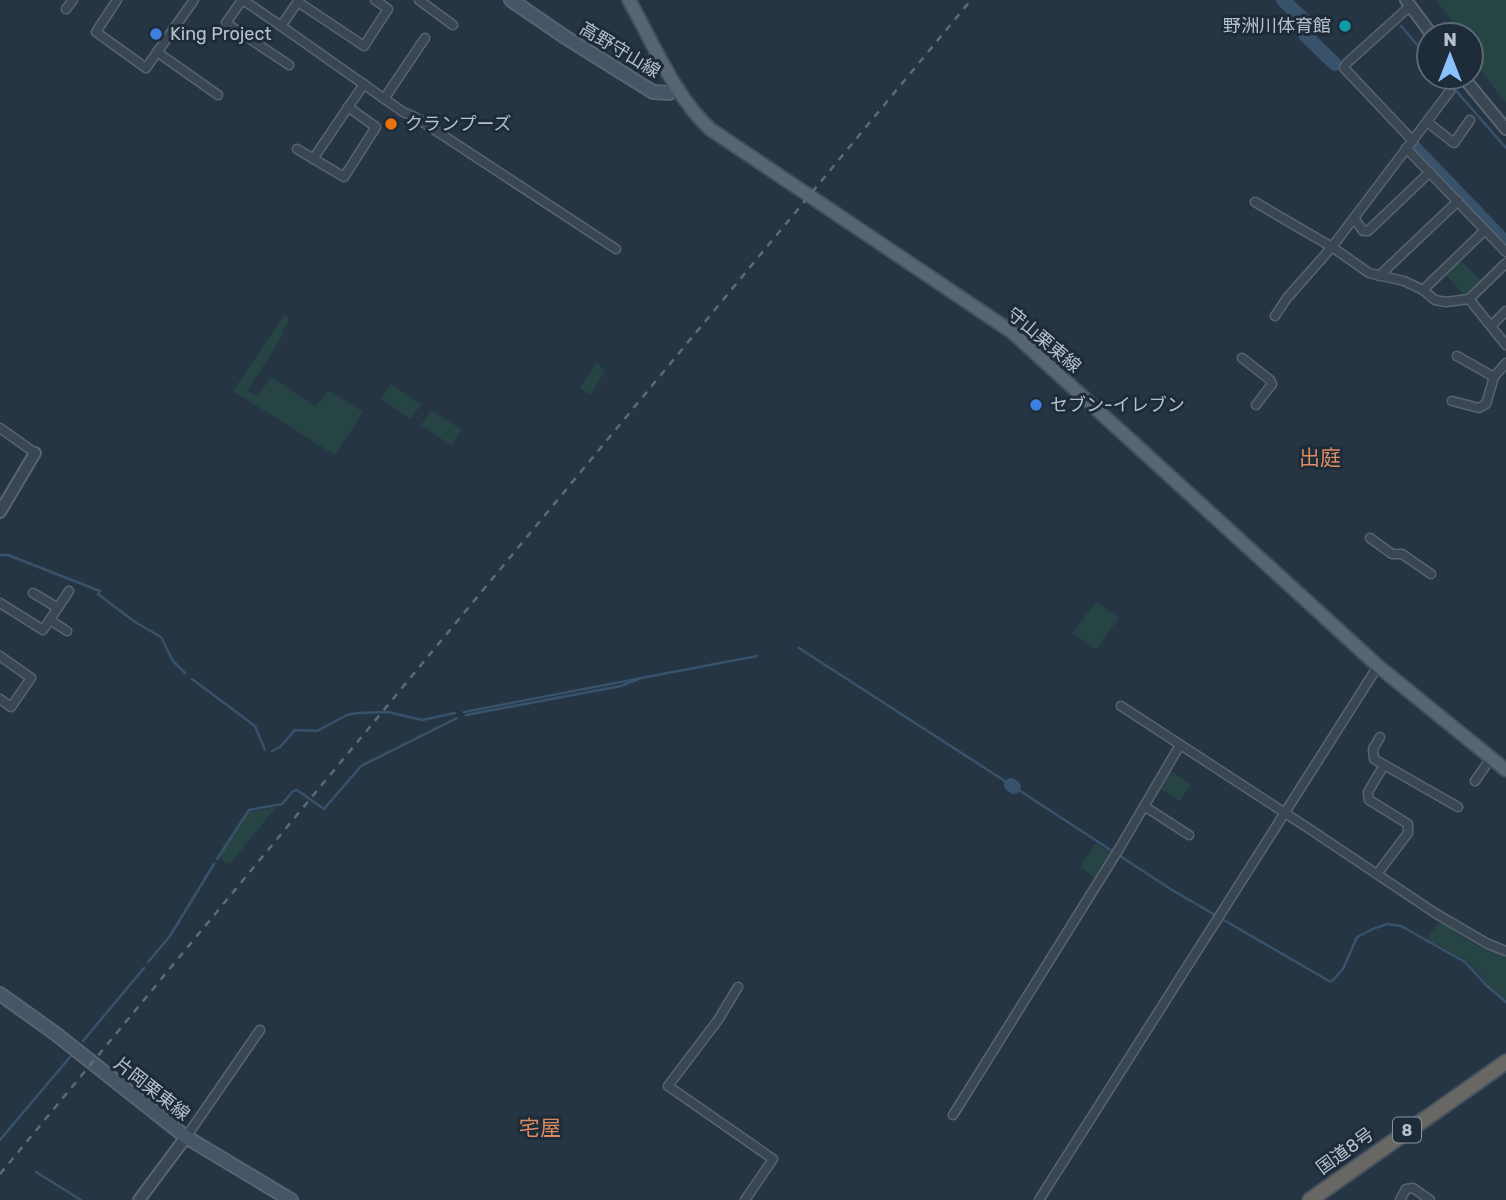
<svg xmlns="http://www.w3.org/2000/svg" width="1506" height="1200" viewBox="0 0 1506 1200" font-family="Rubik,'Noto Sans JP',sans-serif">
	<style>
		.green { fill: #274445 }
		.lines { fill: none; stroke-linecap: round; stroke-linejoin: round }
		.stream { stroke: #38526c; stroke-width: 2.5 }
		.river { stroke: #38526c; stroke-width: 14 }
		.minor-casing { stroke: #586471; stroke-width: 11 }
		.tertiary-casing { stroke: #586471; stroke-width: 14 }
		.secondary-casing { stroke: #586471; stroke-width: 16 }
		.primary-casing { stroke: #43505d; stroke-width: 16 }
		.trunk-casing { stroke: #44515e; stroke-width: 18 }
		.minor { stroke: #3a4753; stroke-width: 8 }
		.tertiary { stroke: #3a4753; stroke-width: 10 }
		.secondary { stroke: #475666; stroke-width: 12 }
		.primary { stroke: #586673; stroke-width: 12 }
		.trunk { stroke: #696764; stroke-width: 14 }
		.rail { stroke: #5b6b7a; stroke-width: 2.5; stroke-dasharray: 7 7; stroke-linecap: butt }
		.culture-dot { fill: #0f9aa8; stroke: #1e2c39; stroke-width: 2.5 }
		.shop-dot { fill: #3f7fe0; stroke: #1e2c39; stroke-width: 2.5 }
		.food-dot { fill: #e8710a; stroke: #1e2c39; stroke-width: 2.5 }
		.labels { text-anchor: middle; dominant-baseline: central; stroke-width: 6; stroke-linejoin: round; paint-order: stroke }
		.shield { fill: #1e2c39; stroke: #8994a1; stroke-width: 2 }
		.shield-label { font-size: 16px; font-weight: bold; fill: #b7c1cd }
		.poi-label { font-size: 18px; fill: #b7c1cd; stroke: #1e2c39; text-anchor: start }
		.street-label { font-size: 18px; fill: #b7c1cd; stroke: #1e2c39 }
		.quarter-label { font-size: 21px; fill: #dd8b62; stroke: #1e2c39 }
	</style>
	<rect width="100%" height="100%" fill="#253544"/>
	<g class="green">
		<path d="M1436 0H1506V102C1489 82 1471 62 1471 35H1463Z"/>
		<polygon points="1459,258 1483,283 1468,296 1463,295 1444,272"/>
		<polygon points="284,315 290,319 282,331 284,333 247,391 258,396 271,377 316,407 328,390 363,412 335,455 233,391"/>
		<polygon points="596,363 606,370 590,395 580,388"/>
		<polygon points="391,384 421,404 411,419 381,399"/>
		<polygon points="431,410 462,430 451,445 421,425"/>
		<polygon points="1096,602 1119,618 1096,650 1072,633"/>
		<polygon points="1169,770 1191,784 1180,801 1159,788"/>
		<polygon points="276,807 230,864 219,858 235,830 249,812"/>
		<polygon points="1096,843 1111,853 1096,879 1080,867"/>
		<polygon points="1438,923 1442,923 1480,947 1506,957 1506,1000 1490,987 1469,962 1427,939"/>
	</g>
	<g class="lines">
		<g class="stream">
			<polyline points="1401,26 1429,59"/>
			<polyline points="1444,77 1506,148"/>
			<polyline points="0,555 8,555 100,591 98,594 135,622 161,637 173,661 185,673"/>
			<polyline points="799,648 1011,785"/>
			<polyline points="192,679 255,726 265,750"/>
			<polyline points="464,712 757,656"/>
			<polyline points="466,715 621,686 641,678"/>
			<polyline points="272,751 280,747 295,730 317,731 347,715 358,713 388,712 422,720 455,713"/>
			<polyline points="1014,787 1172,890 1329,981 1332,981 1343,969 1357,937 1375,928 1388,924 1401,926 1465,962 1487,986 1506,1002"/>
			<polyline points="217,859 249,810 282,804 293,791 297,790 324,809 361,766 457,718"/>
			<polyline points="148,962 170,936 214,864"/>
			<polyline points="83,1041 144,968"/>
			<polyline points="0,1140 70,1057"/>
			<polyline points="36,1172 81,1200"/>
		</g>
		<g class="river">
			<polyline points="1283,0 1305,21 1305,35 1335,64"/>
			<polyline points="1415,148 1506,243"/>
			<polyline points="1011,785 1014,787"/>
		</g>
		<defs>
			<g id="minor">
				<polyline points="117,0 96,32 146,68 194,0"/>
				<polyline points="242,0 226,23 289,65"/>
				<polyline points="243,0 281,26 299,0"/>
				<polyline points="419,0 453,25"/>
				<polyline points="298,2 364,46 388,9 375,0"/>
				<polyline points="1410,6 1347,63 1344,68 1413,141"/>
				<polyline points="66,9 73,0"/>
				<polyline points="281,26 403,112 415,117 616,249"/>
				<polyline points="157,52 218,95"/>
				<polyline points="384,99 425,38"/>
				<polyline points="1427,122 1454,143 1470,120"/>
				<polyline points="1406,148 1506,252"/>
				<polyline points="297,149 344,177 376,127 348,107"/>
				<polyline points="313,159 364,84"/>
				<polyline points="1255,202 1332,247 1369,273 1404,281 1423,290 1435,300 1446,302 1469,299 1506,263"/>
				<polyline points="1354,218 1363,231 1368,231 1430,172"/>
				<polyline points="1379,276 1458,201"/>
				<polyline points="1423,290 1485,230"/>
				<polyline points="1469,299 1506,345"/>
				<polyline points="1275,316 1287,298 1332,247 1450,91"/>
				<polyline points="1491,326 1506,311"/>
				<polyline points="1457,356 1494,377"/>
				<polyline points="1242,358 1270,380 1272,384 1256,405"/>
				<polyline points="1452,401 1479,408 1486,404 1494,377 1506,363"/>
				<polyline points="0,428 35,453"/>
				<polyline points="1370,538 1392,554 1402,554 1431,574"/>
				<polyline points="33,593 58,608"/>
				<polyline points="0,603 43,630 69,591"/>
				<polyline points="50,620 67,631"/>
				<polyline points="0,656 31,678 11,707 0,699"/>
				<polyline points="1121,706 1308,828 1435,913 1488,944 1506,951"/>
				<polyline points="1380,737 1373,749 1374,759 1458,807"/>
				<polyline points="1475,781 1491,758"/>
				<polyline points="1144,806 1189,835"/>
				<polyline points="1377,874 1408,833 1408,824 1369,800 1368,792 1384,765"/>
				<polyline points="738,987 718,1020 668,1086 773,1159 745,1200"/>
				<polyline points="953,1115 1119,849 1180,745"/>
				<polyline points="186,1137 260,1030"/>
				<polyline points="1039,1200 1378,666"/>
				<polyline points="1400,1200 1406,1189 1413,1188 1430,1200"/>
			</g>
			<g id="tertiary">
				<polyline points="1406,0 1432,35"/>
				<polyline points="1463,77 1506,129"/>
				<polyline points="0,512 35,453"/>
				<polyline points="139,1200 186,1137"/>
			</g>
			<g id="secondary">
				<polyline points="511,0 565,37 653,92 669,93 678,89"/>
				<polyline points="0,994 56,1034 186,1137 291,1200"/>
			</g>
			<path id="primary" d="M629 0C652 41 675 97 710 129L1012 332 1378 666 1506 770"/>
			<polyline id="trunk" points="1310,1200 1506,1062"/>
		</defs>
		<use href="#minor" class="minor-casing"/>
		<use href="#tertiary" class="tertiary-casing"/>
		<use href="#secondary" class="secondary-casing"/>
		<use href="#primary" class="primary-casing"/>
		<use href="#trunk" class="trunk-casing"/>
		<use href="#minor" class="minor"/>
		<use href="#tertiary" class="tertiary"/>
		<use href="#secondary" class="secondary"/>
		<use href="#primary" class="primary"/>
		<use href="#trunk" class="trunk"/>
		<polyline class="rail" points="0,1174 971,0"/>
	</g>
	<circle class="culture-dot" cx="1345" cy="26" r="7"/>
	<g class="shop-dot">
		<circle cx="156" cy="34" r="7"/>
		<circle cx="1036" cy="405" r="7"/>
	</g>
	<circle class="food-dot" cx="391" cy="124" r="7"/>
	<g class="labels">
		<rect class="shield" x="1393" y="1117.5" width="28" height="25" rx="5"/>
		<g class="shield-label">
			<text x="1407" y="1130">8</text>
		</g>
		<g class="poi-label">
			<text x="1331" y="26" text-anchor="end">野洲川体育館</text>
			<text x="170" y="34">King Project</text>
			<text x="405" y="124">クランプーズ</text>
			<text x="1050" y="405">セブン-イレブン</text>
		</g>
		<g class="street-label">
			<text transform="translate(620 50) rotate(31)">高野守山線</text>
			<text transform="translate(1044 340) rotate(40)">守山栗東線</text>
			<text transform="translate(152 1089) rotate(38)">片岡栗東線</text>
			<text transform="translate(1345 1151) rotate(-36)">国道8号</text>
		</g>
		<g class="quarter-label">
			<text x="1320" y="457">出庭</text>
			<text x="540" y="1127">宅屋</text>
		</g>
	</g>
	<g transform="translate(1450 56)"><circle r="33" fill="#1e2c39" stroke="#5b6874" stroke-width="2"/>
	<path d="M0-5L12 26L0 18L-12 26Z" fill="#8bc2fe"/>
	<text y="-10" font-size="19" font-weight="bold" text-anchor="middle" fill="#b7c1cd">N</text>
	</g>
</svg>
